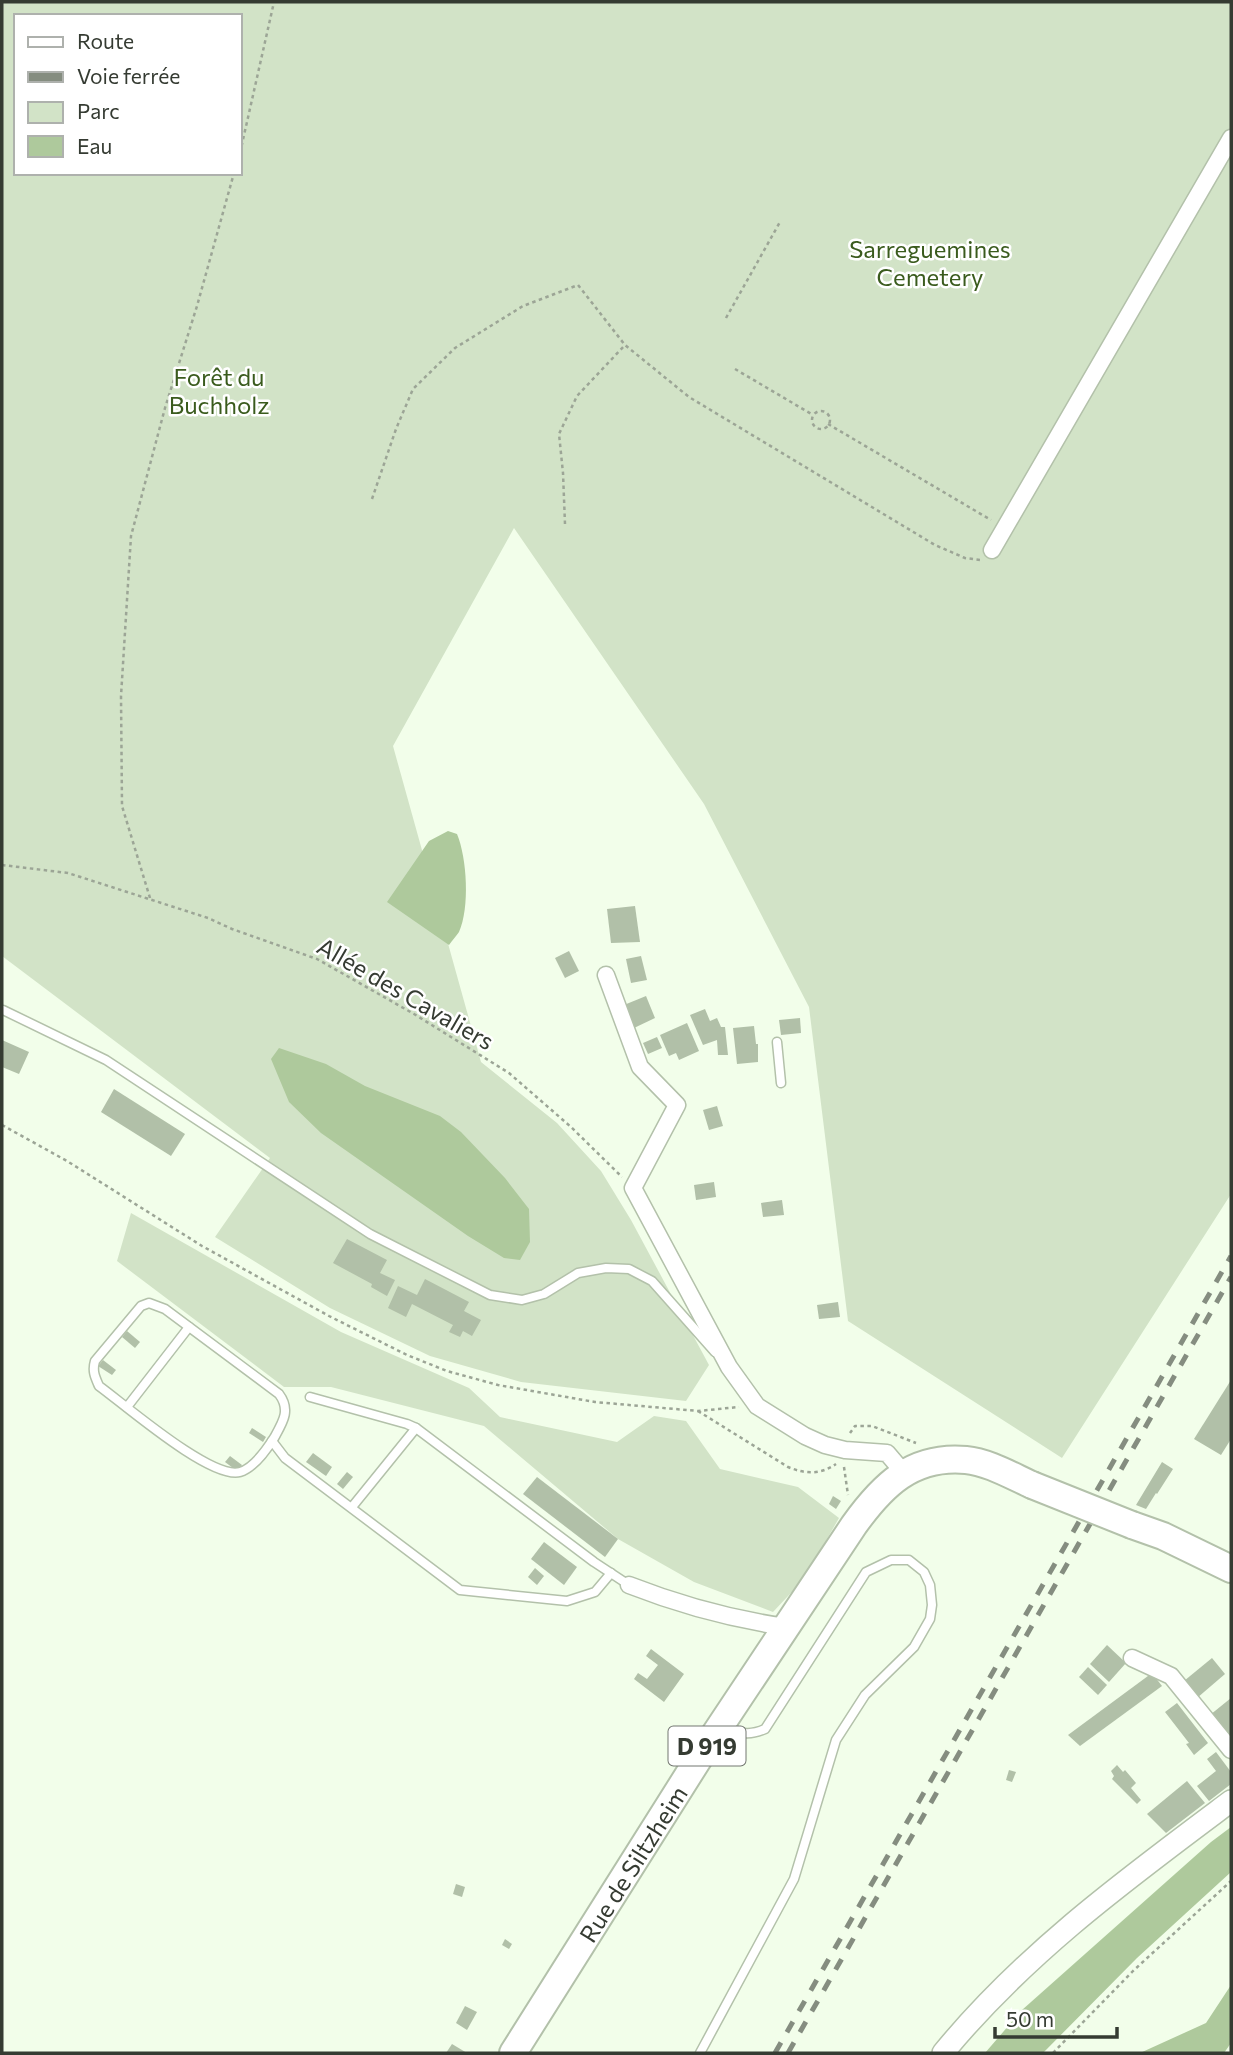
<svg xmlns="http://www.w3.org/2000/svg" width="1233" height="2055" viewBox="0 0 1233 2055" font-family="Commissioner,sans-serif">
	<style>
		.green { fill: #d2e3c7; fill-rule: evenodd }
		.water { fill: #aec99c }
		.building { fill: #b1c0a8 }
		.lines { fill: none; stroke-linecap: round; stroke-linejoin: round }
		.service-casing { stroke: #b3c1aa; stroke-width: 11 }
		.minor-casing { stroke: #b3c1aa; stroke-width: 19 }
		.tertiary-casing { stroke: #b3c1aa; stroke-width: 24 }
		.primary-casing { stroke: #b3c1aa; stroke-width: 30 }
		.path { stroke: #9ca596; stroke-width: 2.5; stroke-dasharray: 3.5 3.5; stroke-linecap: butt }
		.service { stroke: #fff; stroke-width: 8 }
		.minor { stroke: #fff; stroke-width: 16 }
		.tertiary { stroke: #fff; stroke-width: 21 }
		.primary { stroke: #fff; stroke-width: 26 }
		.rail { stroke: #858d80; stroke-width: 5; stroke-dasharray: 12 12; stroke-linecap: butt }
		.primary-bridge-casing { stroke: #b3c1aa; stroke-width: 30; stroke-linecap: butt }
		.primary-bridge { stroke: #fff; stroke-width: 26 }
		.labels { text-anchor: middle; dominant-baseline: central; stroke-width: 5; stroke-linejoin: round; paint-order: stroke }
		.shield { fill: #fff; stroke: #727670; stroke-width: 2 }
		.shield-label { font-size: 23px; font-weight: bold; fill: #353b32 }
		.park-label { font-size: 24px; fill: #3a5b1d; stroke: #fff }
		.street-label { font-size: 24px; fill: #353b32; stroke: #fff }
	</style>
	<rect width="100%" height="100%" fill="#f2feea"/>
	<g class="green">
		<path d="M2 2H1231V1194L1062 1458 848 1321 809 1007 704 804 514 528 393 746 481 1062 557 1123 601 1171 631 1220 709 1365 686 1401 521 1382 430 1356 330 1308 215 1237 270 1158 2 956ZM16 16H240V173H16Z"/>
		<polygon points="131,1213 341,1332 469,1388 500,1417 617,1442 654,1416 686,1421 720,1469 798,1487 839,1518 804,1579 773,1612 694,1582 618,1539 484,1426 331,1387 284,1387 117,1261"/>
	</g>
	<g class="water">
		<path d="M448 831 457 834C467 858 470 908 459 932 456 936 452 941 449 945L387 902 429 841Z"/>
		<polygon points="279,1048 326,1064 365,1086 440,1116 461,1132 505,1178 529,1209 530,1242 520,1260 504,1258 468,1236 321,1133 289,1102 271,1059"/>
		<polygon points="1231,1827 1231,1872 1137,1958 1043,2053 985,2053 1022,2010 1211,1842"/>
		<polygon points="1231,1985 1231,2043 1224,2053 1140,2053 1206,2023"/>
	</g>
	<g class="building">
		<polygon points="635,906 640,942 611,943 607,909"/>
		<polygon points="569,951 579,971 565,978 555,958"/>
		<polygon points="641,956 647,980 631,983 626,959"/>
		<polygon points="646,996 655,1018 634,1028 624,1005"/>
		<polygon points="705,1009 710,1021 717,1018 721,1027 725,1027 728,1055 718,1055 717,1040 703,1045 690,1015"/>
		<polygon points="800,1018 801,1033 781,1035 779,1020"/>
		<polygon points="687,1023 699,1051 679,1060 676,1053 669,1056 660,1035"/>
		<polygon points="754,1026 756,1044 758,1044 758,1062 737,1064 733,1028"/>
		<polygon points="657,1037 662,1048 648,1054 643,1043"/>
		<polygon points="2,1040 29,1052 19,1074 2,1067"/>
		<polygon points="114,1089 185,1134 171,1156 101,1112"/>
		<polygon points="717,1106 723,1126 709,1130 703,1110"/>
		<polygon points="714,1182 716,1197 696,1200 694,1185"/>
		<polygon points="782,1200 784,1215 763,1217 761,1203"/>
		<polygon points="347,1239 387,1260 380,1273 395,1280 387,1296 371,1287 372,1284 333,1263"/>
		<polygon points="425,1279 469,1302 464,1311 481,1320 472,1336 463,1331 460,1337 449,1332 453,1325 412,1304 406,1317 388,1308 398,1286 417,1295"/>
		<polygon points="838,1302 840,1317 819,1319 817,1305"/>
		<polygon points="127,1331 140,1342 135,1348 122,1337"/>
		<polygon points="103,1360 116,1370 112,1375 98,1366"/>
		<polygon points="1231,1380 1231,1439 1221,1455 1194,1439"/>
		<polygon points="252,1428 266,1437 263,1442 249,1433"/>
		<polygon points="313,1453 332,1467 326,1476 306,1462"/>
		<polygon points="230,1456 242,1465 237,1471 225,1462"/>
		<polygon points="1162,1462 1173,1469 1157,1494 1156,1493 1146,1509 1136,1505"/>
		<polygon points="347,1472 353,1477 343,1489 337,1484"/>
		<polygon points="537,1477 618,1539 605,1557 523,1494"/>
		<polygon points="833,1496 841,1501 836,1509 829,1504"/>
		<polygon points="544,1542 577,1567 564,1585 531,1559"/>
		<polygon points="535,1568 544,1576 537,1585 528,1577"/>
		<polygon points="1107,1645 1126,1663 1109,1682 1090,1664"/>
		<polygon points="651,1649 684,1674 664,1702 634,1679 638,1673 647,1679 658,1665 646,1656"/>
		<polygon points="1212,1658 1225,1674 1197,1698 1184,1681"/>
		<polygon points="1088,1667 1107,1685 1098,1695 1079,1677"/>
		<polygon points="1152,1673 1162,1686 1080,1746 1068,1735"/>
		<polygon points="1231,1698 1231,1742 1210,1715"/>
		<polygon points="1177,1703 1208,1743 1194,1755 1186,1744 1189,1743 1165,1712"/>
		<polygon points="1216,1752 1231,1772 1231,1784 1209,1801 1197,1786 1216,1771 1207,1759"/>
		<polygon points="1117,1765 1123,1772 1125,1770 1136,1783 1131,1788 1141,1800 1137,1804 1112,1779 1114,1776 1111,1771"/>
		<polygon points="1009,1770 1016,1772 1012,1782 1006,1780"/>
		<polygon points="1187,1781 1205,1803 1166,1833 1147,1814"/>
		<polygon points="456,1884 465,1887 462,1897 453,1894"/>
		<polygon points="505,1939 512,1944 509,1949 502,1945"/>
		<polygon points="465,2006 477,2012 467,2030 456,2023"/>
		<polygon points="452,2044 467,2053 446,2053"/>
	</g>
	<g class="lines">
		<defs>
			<g id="service">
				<polyline points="3,1010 106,1060 370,1234 490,1295 522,1300 544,1294 578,1273 606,1268 629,1269 652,1281 715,1352"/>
				<polyline points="777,1042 781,1083"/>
				<path d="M149 1303 165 1309 279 1394C291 1410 283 1422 274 1438 267 1449 254 1468 240 1472 211 1480 124 1404 99 1386 95 1377 92 1371 95 1361L141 1306Z"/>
				<polyline points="310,1397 407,1424 416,1428 594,1562 629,1585"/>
				<polyline points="127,1407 189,1327"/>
				<polyline points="272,1441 285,1458 460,1590 567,1601 595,1592 611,1573"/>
				<polyline points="352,1507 416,1428"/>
				<path d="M700 2053 794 1879 836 1740 865 1695 914 1647 930 1619 932 1605 930 1585 924 1572 909 1560H891L866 1572 765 1729C749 1736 739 1734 724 1725"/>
			</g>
			<g id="minor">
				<polyline points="992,550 1231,138"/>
				<polyline points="606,975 640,1067 677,1105 633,1188 729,1367 757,1406 805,1436 825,1445 845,1450 887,1453 904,1473"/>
				<path d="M629 1585C680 1605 732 1619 786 1627"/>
				<polyline points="1132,1658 1171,1676 1231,1750"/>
			</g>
			<path id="tertiary" d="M943 2053C1025 1953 1128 1878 1231 1801"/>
			<g id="primary">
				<polyline points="1132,1525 1163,1536 1231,1569"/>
				<path id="s1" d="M513 2053 699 1758 854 1525C882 1486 912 1455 966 1460 988 1462 1012 1476 1032 1485"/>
			</g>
		</defs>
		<use href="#service" class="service-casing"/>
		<use href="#minor" class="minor-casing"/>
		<use href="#tertiary" class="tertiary-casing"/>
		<use href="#primary" class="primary-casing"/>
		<g class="path">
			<polyline points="240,153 274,2"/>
			<polyline points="726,318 780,222"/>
			<polyline points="735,369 813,415"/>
			<circle cx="821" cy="420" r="9"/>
			<polyline points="828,424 991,520"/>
			<polyline points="372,499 396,429 413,389 455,348 523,306 578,285 625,345 689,397 935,545 965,558 980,560"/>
			<polyline points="565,524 563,473 559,434 577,396 625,345"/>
			<polyline points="2,865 68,873 208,918 232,929 317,959 414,1014 509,1073 571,1127 622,1177"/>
			<polyline points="150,898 122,806 121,696 131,536 165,408 197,306 234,173"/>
			<polyline points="2,1125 67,1161 202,1246 329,1316 407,1355 447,1371 498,1385 595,1402 698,1411 739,1407"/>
			<path d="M698 1411 788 1467C805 1474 820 1475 836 1464"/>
			<polyline points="850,1433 855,1426 872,1426 916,1443"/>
			<polyline points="844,1467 848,1495"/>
			<polyline points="1053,2053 1133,1971 1231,1881"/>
		</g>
		<use href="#service" class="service"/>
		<use href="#minor" class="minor"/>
		<use href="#tertiary" class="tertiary"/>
		<use href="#primary" class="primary"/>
		<g class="rail">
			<polyline points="775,2053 1231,1256"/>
			<polyline points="788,2053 1231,1277"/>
		</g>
		<defs>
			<polyline id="primary-bridge" points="1032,1485 1132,1525"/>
		</defs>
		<use href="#primary-bridge" class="primary-bridge-casing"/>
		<use href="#primary-bridge" class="primary-bridge"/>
	</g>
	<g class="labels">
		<rect class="shield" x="668.5" y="1726.5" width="77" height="39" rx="5"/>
		<g class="shield-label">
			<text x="707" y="1746">D 919</text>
		</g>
		<g class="park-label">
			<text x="930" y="248">Sarreguemines<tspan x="930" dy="28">Cemetery</tspan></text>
			<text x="219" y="376">Forêt du<tspan x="219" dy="28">Buchholz</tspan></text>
		</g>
		<g class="street-label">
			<text transform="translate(406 993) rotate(30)">Allée des Cavaliers</text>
			<text stroke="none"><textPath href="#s1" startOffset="224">Rue de Siltzheim</textPath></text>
		</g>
	</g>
	<rect width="1233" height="2055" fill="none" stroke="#353b32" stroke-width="7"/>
	<rect x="14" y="14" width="228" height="161" fill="#ffffff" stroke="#aeb1ad" stroke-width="2"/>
	<rect x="28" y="37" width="35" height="10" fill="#ffffff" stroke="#aeb1ad" stroke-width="2"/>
	<text x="77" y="49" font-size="21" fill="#353b32">Route</text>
	<rect x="28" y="72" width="35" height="10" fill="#858d80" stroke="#aeb1ad" stroke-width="2"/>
	<text x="77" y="84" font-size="21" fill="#353b32">Voie ferrée</text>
	<rect x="28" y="102" width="35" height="21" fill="#d2e3c7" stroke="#aeb1ad" stroke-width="2"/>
	<text x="77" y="119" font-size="21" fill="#353b32">Parc</text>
	<rect x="28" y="136" width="35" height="21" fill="#aec99c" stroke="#aeb1ad" stroke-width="2"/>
	<text x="77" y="154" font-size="21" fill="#353b32">Eau</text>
	<path d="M995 2027v10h122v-10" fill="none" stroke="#353b32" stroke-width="3.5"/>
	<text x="1006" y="2027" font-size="21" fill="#353b32" stroke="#ffffff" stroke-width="5" paint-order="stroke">50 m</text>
</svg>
